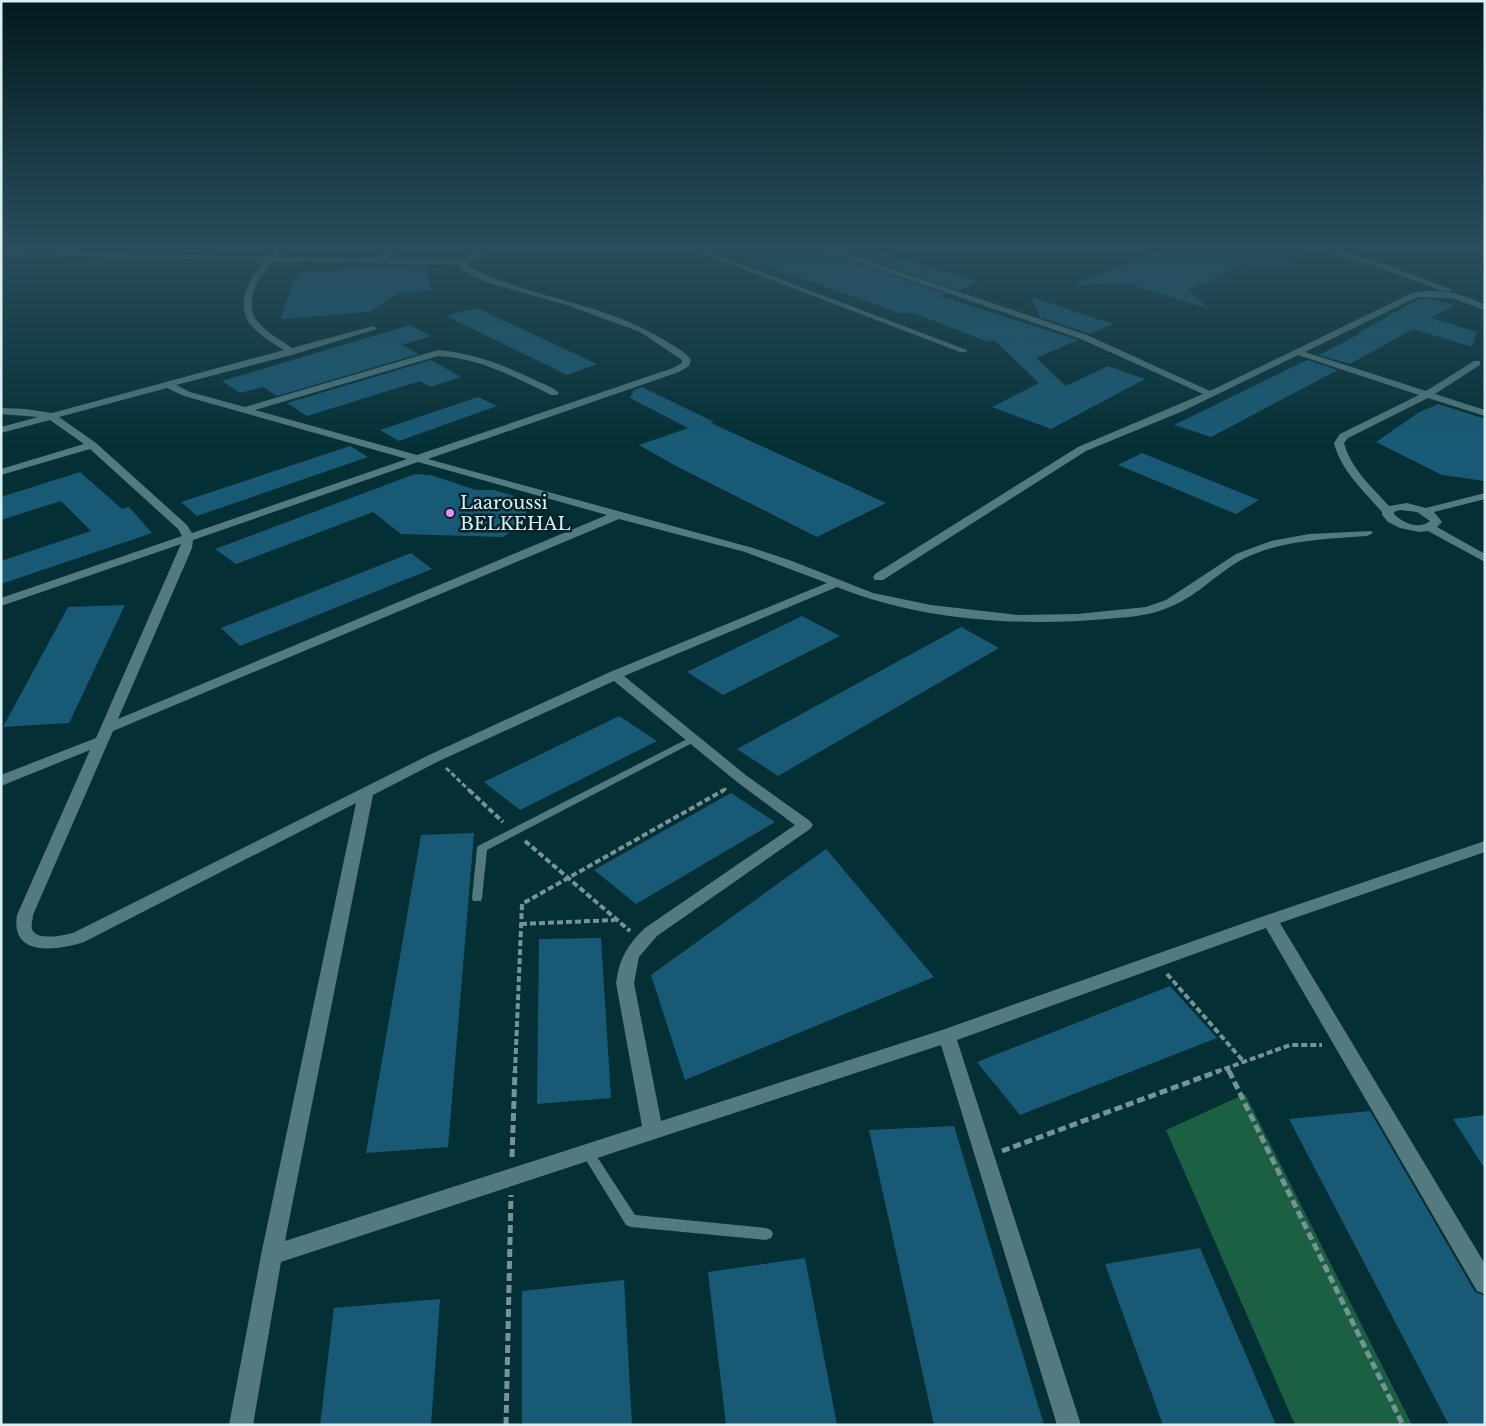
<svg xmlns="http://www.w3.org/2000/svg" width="1486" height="1426" viewBox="0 0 1486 1426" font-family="'Libre Baskerville',serif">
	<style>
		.green { fill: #1c6043 }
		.building { fill: #185a75 }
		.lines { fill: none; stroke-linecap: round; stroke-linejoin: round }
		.path-far2 { stroke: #759498; stroke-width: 3; stroke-dasharray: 5 2.5; stroke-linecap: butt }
		.path-far1 { stroke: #759498; stroke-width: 4; stroke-dasharray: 6 3; stroke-linecap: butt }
		.path { stroke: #759498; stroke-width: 5; stroke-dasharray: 8 4; stroke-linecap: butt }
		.service { fill: #527a7f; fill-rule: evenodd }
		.minor { fill: #527a7f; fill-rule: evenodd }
		.poi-dot { fill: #e98dfe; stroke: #052428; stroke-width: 2 }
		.labels { text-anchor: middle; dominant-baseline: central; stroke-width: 5; stroke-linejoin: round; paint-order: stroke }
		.poi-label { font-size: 18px; fill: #daeff2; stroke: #052428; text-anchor: start }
	</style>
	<rect width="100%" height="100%" fill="#042f34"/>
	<polygon class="green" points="1245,1094 1412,1425 1295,1425 1166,1130"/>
	<g class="building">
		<polygon points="726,248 815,248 945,294 937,297 943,297 1078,340 1036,358 1066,386 1108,366 1145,379 1051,429 992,407 1039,383 994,340 988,342 914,313 900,313 840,292 725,251"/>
		<polygon points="835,248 871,248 979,282 958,290"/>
		<polygon points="1167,248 1312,248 1313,249 1264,269 1245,264 1188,290 1209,309 1129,284 1077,285 1077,283"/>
		<polygon points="426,266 431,290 399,293 369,312 281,319 294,278 299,278 301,272 365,267"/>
		<polygon points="1031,297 1113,324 1090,334 1040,317"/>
		<polygon points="1419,299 1432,299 1454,305 1431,318 1477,332 1472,347 1413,329 1350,364 1319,355 1361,333 1358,333"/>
		<polygon points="477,308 597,364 567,375 446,316"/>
		<polygon points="410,325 431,336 402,345 419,354 277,396 263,387 240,393 222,381"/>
		<polygon points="431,360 461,377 430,387 420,381 307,416 287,403"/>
		<polygon points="1307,360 1338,370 1211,437 1174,425"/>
		<polygon points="642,387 714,422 711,423 886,503 817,537 674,465 639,445 688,428 630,398 634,390"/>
		<polygon points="478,397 497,406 399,441 380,430"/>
		<polygon points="1438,404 1485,419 1485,481 1442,475 1376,442 1418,413"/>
		<polygon points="350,446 368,457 197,516 181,502"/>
		<polygon points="1142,453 1259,500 1236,514 1118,465"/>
		<polygon points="80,472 122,509 129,507 152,533 1,584 1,561 91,531 61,501 1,520 1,497"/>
		<polygon points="415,474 431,475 476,490 494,490 531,501 521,525 503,537 401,534 373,512 236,564 215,549"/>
		<polygon points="411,553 432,569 240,646 221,628"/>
		<polygon points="125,605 69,723 3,727 68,607"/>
		<polygon points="802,616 840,636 723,695 687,672"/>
		<polygon points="961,627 999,648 778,776 737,749"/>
		<polygon points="619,716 657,741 520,810 484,782"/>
		<polygon points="731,793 775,822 636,904 594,870"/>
		<polygon points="474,833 448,1147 366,1153 421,835"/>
		<polygon points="826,849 934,977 685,1080 651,975"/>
		<polygon points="601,938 611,1098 537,1104 539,939"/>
		<polygon points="1170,986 1217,1038 1020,1115 977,1062"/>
		<polygon points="1370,1111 1475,1292 1485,1296 1485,1425 1449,1425 1289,1119"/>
		<polygon points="1485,1115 1485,1169 1453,1119"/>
		<polygon points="954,1126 1044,1425 934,1425 869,1130"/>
		<polygon points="1200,1248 1276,1425 1163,1425 1105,1264"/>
		<polygon points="805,1258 837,1425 726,1425 708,1272"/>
		<polygon points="624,1280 632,1425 522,1425 522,1291"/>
		<polygon points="440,1299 431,1425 320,1425 334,1308"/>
	</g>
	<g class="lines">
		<g class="path-far2">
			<polyline points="446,768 470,791"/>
			<polyline points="722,791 727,788"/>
		</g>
		<g class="path-far1">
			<polyline points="469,790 503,822"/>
			<polyline points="525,841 630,931"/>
			<polyline points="521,924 615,920"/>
			<polyline points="1167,974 1244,1062"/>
			<polyline points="1227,1068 1229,1072"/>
			<polyline points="515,1072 522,904 724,790"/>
			<polyline points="1216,1072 1290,1045 1322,1045"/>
		</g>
		<g class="path">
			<polyline points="1229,1071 1403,1425"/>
			<polyline points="1002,1151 1219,1071"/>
			<polyline points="512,1157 515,1071"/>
			<polyline points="506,1425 511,1195"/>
		</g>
		<g class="service">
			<polygon points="693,736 697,739 696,741 487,850 482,898 481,901 473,901 472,898 477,848 478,846"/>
			<polygon points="588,1148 592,1149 635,1215 766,1228 771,1230 773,1234 771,1238 766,1240 631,1227 626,1225 584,1157 582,1153 584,1149"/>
		</g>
		<g class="minor">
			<path d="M278 248H287L277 257 375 259 389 248H398L384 259 461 261 483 248H493L467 263 468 266C530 299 604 302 664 340 674 346 685 351 691 360L689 366 679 372 428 459 753 548 792 561 873 593 931 605 1018 615 1077 614 1146 607 1166 600 1236 554 1271 541 1309 534 1371 531 1373 533 1367 536C1326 539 1283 540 1245 558 1219 571 1199 595 1172 606 1151 616 1129 617 1106 619 1020 627 918 620 837 587L624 676 747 776 810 821 813 825 810 829 657 936 639 957 634 983 661 1121 942 1030 1264 916 1485 841V852L1280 923 1485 1264V1294L1477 1291 1266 928 957 1040 1081 1425H1057L941 1045 281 1262 253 1425H229L261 1255 356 803 84 942C57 951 10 957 17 915L90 750 1 786V775L96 738 181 544 1 606V598L182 536 178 529 90 449 1 475V469L84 444 50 420 1 433V427L38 417 1 414V408L26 409 52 413 284 350C273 343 259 335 250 324 235 304 250 277 264 261L1 255V251L269 257ZM273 261 459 265 462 270 485 282 567 305 640 332 682 360V363L673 368 417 455 255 410 438 356C480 358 514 377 551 395H557L559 393C553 387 543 384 535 380 504 365 473 353 438 350L245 407 190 392 176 385 295 354 377 329 373 326 292 348C281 340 267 333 258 322 242 303 259 275 273 261ZM167 388 184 396 407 459 192 533 187 525 96 443 59 417ZM418 462 607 515 118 719 192 548 193 540ZM619 519 745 552 827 583 610 672 429 755 73 933C64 935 40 941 33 931 30 927 33 920 33 915L113 731ZM614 681 737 782 795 825 645 928C628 944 619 959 616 983L642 1126 285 1241 373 795 439 761Z"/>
			<polygon points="687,248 698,248 967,350 966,352 960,352"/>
			<path d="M817 248H829L1087 335 1210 391 1412 293C1437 288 1462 293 1485 305V310L1451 298 1417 297 1305 352 1426 391 1474 361H1480V365L1435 394 1485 410V416L1428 398 1348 438 1344 443C1351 469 1372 487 1389 506L1407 503 1426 508 1485 493V499L1434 512 1442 522 1437 527 1485 554V562L1428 531 1419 532 1400 528 1388 522 1382 515V512C1364 491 1341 471 1334 443L1340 434 1419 395 1298 355 1183 411 1086 451 883 580H875L873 577 875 574 1078 447 1203 394 1081 339ZM1400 510 1417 512 1430 521C1418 530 1403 523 1394 514V512Z"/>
			<polygon points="1314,248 1327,248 1370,259 1453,290 1446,292 1364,263"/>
		</g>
	</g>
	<linearGradient id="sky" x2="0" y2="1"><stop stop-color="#021a1d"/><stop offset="0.55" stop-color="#294d5c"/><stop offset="1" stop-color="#294d5c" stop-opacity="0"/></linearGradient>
	<rect width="1486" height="448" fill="url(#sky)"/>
	<circle class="poi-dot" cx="450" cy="513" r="5"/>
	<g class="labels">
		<g class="poi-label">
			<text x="460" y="503">Laaroussi<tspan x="460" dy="21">BELKEHAL</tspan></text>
		</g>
	</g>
	<rect width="1486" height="1426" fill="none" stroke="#daeff2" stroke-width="5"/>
</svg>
